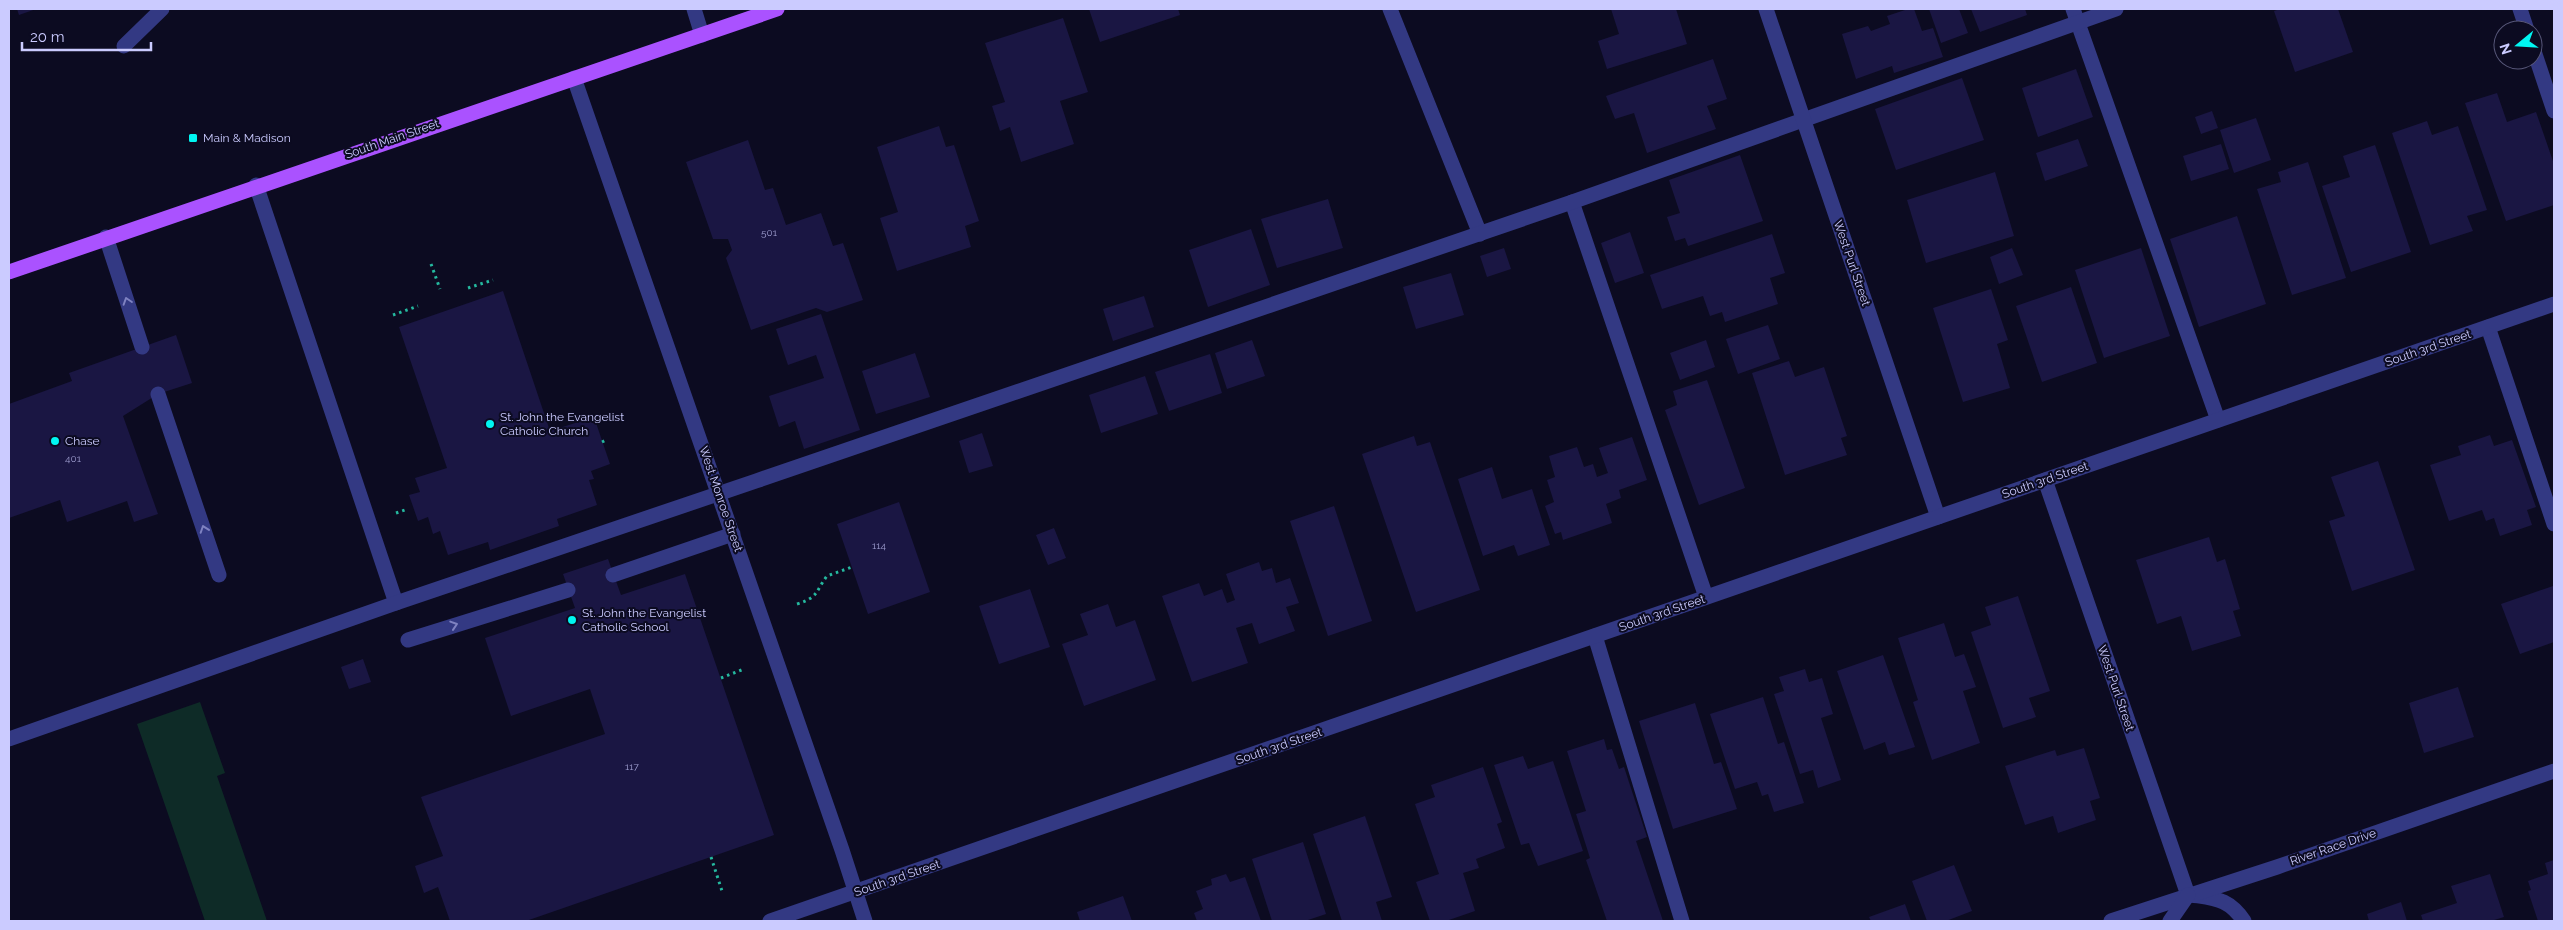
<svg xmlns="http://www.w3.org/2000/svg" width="2563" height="930" viewBox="0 0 2563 930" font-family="Raleway,sans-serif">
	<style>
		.green { fill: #0e2b27 }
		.building { fill: #1a1643 }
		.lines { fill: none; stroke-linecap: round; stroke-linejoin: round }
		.path { stroke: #25b99f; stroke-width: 3; stroke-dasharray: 2.5 4; stroke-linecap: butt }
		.lane { stroke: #333983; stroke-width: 15 }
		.street { stroke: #333983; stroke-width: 15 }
		.primary { stroke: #aa52ff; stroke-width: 15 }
		.oneway { stroke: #7f82c1 }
		.poi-dot { fill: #00f6f2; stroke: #0c0b21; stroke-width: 2 }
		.labels { text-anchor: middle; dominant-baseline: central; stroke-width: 4; stroke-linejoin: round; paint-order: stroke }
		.number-label { font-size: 10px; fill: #9f9ed0 }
		.poi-label { font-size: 12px; fill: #cbcbff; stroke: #0c0b21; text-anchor: start }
		.street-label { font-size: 12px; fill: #cbcbff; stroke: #0c0b21 }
	</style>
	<rect width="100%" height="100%" fill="#0c0b21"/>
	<polygon class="green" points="200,702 225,773 217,776 267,921 205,921 137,724"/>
	<g class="building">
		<polygon points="17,9 36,9 19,15"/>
		<polygon points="1089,9 1178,9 1180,15 1100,42"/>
		<polygon points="1611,9 1676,9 1687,44 1607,69 1598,41 1619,34"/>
		<polygon points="1908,9 1914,9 1922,31 1933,28 1943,57 1894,73 1892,66 1856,79 1842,34 1868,26 1871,31 1890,24 1887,16"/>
		<polygon points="1929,9 1959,9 1968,33 1941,43"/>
		<polygon points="1971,9 2025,9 2027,15 1980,32"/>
		<polygon points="2280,9 2338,9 2353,52 2295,72 2274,11"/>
		<polygon points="1063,18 1088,92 1060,101 1074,144 1021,162 1010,127 1000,131 992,106 1005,102 985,43"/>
		<polygon points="1713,59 1727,99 1707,106 1716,129 1647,153 1634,113 1615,119 1606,96"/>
		<polygon points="2076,69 2093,117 2038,137 2022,88"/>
		<polygon points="1962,78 1984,140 1896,170 1875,109"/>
		<polygon points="2497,93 2507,122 2536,112 2554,164 2554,205 2506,221 2465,103"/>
		<polygon points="2212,111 2218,128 2201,134 2195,117"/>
		<polygon points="2256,118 2271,160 2234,173 2220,130"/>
		<polygon points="2427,121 2432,135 2458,126 2487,210 2467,216 2473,231 2430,245 2392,133"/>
		<polygon points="939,126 946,147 954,145 979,221 965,226 971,247 897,271 880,218 898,212 877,147"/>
		<polygon points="2078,139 2088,166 2045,181 2036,153"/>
		<polygon points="748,140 765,190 773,188 786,225 821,213 833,246 843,243 863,300 827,312 816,308 751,330 726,258 732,250 728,239 713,239 686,162"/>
		<polygon points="2221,144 2229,169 2191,181 2183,156"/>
		<polygon points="2375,145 2411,252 2351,272 2322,186 2350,177 2343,156"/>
		<polygon points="1740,155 1763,221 1688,246 1685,238 1675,241 1667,217 1680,213 1669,180"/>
		<polygon points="2308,162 2346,278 2292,295 2257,189 2281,182 2278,172"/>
		<polygon points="1995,172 2014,236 1926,263 1907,200"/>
		<polygon points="1328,199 1343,248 1277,268 1261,219"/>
		<polygon points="2237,216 2266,304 2199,327 2170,239"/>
		<polygon points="1251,229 1270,285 1208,307 1189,250"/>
		<polygon points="1630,232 1644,273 1615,283 1601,243"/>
		<polygon points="1772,234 1785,273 1770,278 1778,304 1725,322 1722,312 1710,316 1703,296 1662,309 1650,275"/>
		<polygon points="1504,248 1511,269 1487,277 1480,256"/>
		<polygon points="2012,248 2023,275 1999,284 1990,257"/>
		<polygon points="2141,248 2170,336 2104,358 2075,270"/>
		<polygon points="1451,273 1464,315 1416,329 1403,287"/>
		<polygon points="2071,287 2097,363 2042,382 2016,306"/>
		<polygon points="1991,289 2008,340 1997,344 2010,388 1963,402 1933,308"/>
		<polygon points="503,291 550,431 594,417 610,464 591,471 594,479 589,480 597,505 557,519 559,526 490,550 488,542 448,555 440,531 433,534 428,517 418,521 409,495 420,492 415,478 447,468 399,327"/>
		<polygon points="1144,296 1154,327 1113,341 1103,309"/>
		<polygon points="821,314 860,430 804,449 795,421 779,427 769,396 824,378 816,355 788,365 776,329"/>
		<polygon points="1768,325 1780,359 1738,374 1726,339"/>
		<polygon points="176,335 192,383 158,394 123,416 158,514 134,522 127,501 67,522 60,500 9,518 9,404 72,381 69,373"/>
		<polygon points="1252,340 1265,376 1227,389 1215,353"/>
		<polygon points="1706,340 1715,367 1680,380 1670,353"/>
		<polygon points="915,353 930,397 876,414 862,371"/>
		<polygon points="1210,354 1222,393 1169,411 1155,372"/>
		<polygon points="1789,361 1795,377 1824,367 1847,436 1841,438 1847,455 1785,475 1752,373"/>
		<polygon points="1145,376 1158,414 1101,433 1089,395"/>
		<polygon points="1707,380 1745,488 1699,505 1665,410 1677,405 1673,391"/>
		<polygon points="982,433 993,466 969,473 959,441"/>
		<polygon points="2490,435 2494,446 2512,440 2536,507 2527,510 2532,525 2500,536 2494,518 2486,521 2482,510 2449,521 2430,465 2461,455 2458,446"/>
		<polygon points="1414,436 1417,446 1430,442 1480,590 1416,612 1362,454"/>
		<polygon points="1632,437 1647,480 1619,490 1621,498 1606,504 1612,523 1563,540 1561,532 1555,534 1545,506 1554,502 1547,480 1555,477 1549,456 1577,447 1584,467 1593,464 1597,477 1608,473 1599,448"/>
		<polygon points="2378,461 2415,570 2352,591 2329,521 2345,516 2331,477"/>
		<polygon points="1492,467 1502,499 1532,489 1550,545 1518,556 1514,545 1483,556 1458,479"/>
		<polygon points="899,502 930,592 868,614 837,524"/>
		<polygon points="1334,506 1372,621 1328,636 1290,521"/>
		<polygon points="1054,528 1066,558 1048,565 1036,535"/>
		<polygon points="2209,537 2217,562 2225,559 2240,609 2233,611 2241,636 2192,651 2181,616 2157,624 2136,560"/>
		<polygon points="608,559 621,595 685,574 774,835 526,921 450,921 438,887 424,893 415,866 443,856 421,797 605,734 590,689 511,716 485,638 575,608 563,574"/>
		<polygon points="1259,562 1262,571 1272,568 1276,583 1290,578 1299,603 1286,607 1295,631 1259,644 1252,623 1236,628 1248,663 1192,682 1162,596 1199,583 1204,596 1222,589 1227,603 1235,600 1226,574"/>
		<polygon points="2553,586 2554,642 2520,654 2501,604"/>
		<polygon points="1030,589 1050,647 999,664 979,606"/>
		<polygon points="2018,596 2050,691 2029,698 2036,717 2003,728 1971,632 1991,625 1985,607"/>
		<polygon points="1108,604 1116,627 1135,620 1156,680 1084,706 1062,644 1088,635 1080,614"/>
		<polygon points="1944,623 1955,657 1964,654 1976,687 1963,691 1980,743 1932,760 1913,702 1918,700 1898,638"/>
		<polygon points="1883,655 1915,747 1889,755 1885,742 1864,750 1837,671"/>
		<polygon points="363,659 371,682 349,689 341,667"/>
		<polygon points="1805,669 1809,682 1822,678 1833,714 1821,718 1841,780 1818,788 1813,770 1800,774 1774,694 1784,691 1779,677"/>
		<polygon points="2458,687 2474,737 2424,753 2409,703"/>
		<polygon points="1763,697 1778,744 1784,742 1804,803 1774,812 1768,794 1762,796 1757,782 1735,789 1710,714"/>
		<polygon points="1695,703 1714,764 1721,762 1737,809 1673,829 1639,721"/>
		<polygon points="1604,739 1607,750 1612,749 1619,769 1624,767 1647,837 1636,841 1663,921 1607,921 1586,860 1590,858 1576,814 1586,811 1567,751"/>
		<polygon points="2084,748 2100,798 2090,801 2096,820 2058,833 2053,816 2025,825 2005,766 2055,750 2057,756"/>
		<polygon points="1523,756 1528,769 1553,761 1583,851 1538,866 1529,843 1521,845 1494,765"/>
		<polygon points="1483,767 1502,822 1497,824 1505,848 1476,859 1479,868 1463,873 1475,911 1446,921 1430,921 1416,882 1439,874 1415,804 1435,797 1431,785"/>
		<polygon points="1365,816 1392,897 1376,902 1382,921 1342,921 1313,834"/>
		<polygon points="1303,842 1326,914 1305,921 1272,921 1252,859"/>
		<polygon points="2554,860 2554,921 2538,921 2528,891 2531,890 2528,881 2548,874 2545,863"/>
		<polygon points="1954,865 1972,911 1946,921 1927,921 1912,881"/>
		<polygon points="1226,874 1230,882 1245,877 1261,921 1197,921 1194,913 1203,909 1196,891 1212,885 1211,879"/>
		<polygon points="2490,874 2504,917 2491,921 2423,921 2421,915 2457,903 2451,886"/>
		<polygon points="1123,896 1132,921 1080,921 1077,912"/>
		<polygon points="2401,902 2407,921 2369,921 2367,914"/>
		<polygon points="1905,904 1911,921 1871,921 1869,917"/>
	</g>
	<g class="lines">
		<g class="path">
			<polyline points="431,264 440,289"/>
			<polyline points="468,288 493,280"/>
			<polyline points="393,315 418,306"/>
			<polyline points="602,442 606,440"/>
			<polyline points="396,513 408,509"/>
			<path d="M797 604C819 597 815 592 827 576L852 567"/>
			<polyline points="721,678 744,669"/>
			<polyline points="711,857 722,891"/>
		</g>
		<g class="lane">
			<polyline points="1390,9 1480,234"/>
			<polyline points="2073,9 2218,420"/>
			<polyline points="2520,9 2527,30"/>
			<polyline points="124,46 162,9"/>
			<polyline points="2533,48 2554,111"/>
			<polyline points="256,185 396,603"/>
			<polyline points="1572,202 1706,597"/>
			<polyline points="106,237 142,347"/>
			<polyline points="2488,327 2554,524"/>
			<polyline points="158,394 219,575"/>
			<polyline points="613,575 733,534"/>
			<polyline points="1595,636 1682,921"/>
			<polyline points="408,640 568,590"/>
			<polyline points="9,739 396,603 756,481 1572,202 2116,9"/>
		</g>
		<g class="street">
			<polyline points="694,9 702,35"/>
			<polyline points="1766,9 1938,517"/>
			<polyline points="574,78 842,850 865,921"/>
			<polyline points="2045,480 2188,895"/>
			<path d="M2192 895C2217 899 2229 899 2244 921"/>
			<polyline points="770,921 2554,304"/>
			<polyline points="2111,921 2277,867 2554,771"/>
			<polyline points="2170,921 2188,895"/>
		</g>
		<polyline class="primary" points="9,272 777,9"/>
	</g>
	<defs><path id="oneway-chevron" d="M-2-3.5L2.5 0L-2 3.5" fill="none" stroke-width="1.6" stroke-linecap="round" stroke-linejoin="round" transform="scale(1.25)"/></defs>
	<g class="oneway">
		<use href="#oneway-chevron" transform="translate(127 301) rotate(-108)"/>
		<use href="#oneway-chevron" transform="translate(204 529) rotate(-109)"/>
		<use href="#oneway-chevron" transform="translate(454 625) rotate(-18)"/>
	</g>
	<g class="poi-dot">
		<rect x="188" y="133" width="10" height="10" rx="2.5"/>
		<circle cx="490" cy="424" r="5"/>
		<circle cx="55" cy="441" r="5"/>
		<circle cx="572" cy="620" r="5"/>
	</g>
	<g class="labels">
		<g class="number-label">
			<text x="769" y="232">501</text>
			<text x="73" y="458">401</text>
			<text x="879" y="545">114</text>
			<text x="632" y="766">117</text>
		</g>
		<g class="poi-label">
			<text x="203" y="138">Main &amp; Madison</text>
			<text x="500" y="417">St. John the Evangelist<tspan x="500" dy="14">Catholic Church</tspan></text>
			<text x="65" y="441">Chase</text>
			<text x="582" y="613">St. John the Evangelist<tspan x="582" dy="14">Catholic School</tspan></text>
		</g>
		<g class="street-label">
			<text transform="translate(392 139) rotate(-19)">South Main Street</text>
			<text transform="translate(1852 263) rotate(71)">West Purl Street</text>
			<text transform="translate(2428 348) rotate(-19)">South 3rd Street</text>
			<text transform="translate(2045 480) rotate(-19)">South 3rd Street</text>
			<text transform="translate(721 499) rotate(71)">West Monroe Street</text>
			<text transform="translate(1662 613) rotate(-19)">South 3rd Street</text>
			<text transform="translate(2116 688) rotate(71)">West Purl Street</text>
			<text transform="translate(1279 746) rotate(-19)">South 3rd Street</text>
			<text transform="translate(2333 847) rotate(-19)">River Race Drive</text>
			<text transform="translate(897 878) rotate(-19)">South 3rd Street</text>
		</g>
	</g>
	<rect width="2563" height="930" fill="none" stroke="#cbcbff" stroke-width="20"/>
	<g transform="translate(2518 45) rotate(252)"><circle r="24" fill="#0c0b21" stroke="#58587a"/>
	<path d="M0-4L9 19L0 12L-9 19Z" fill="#00f6f2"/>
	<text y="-8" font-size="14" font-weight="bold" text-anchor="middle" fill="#cbcbff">N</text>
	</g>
	<path d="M22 42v8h129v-8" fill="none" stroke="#cbcbff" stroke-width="2.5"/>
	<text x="30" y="42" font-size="15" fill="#cbcbff" stroke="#0c0b21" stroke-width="4" paint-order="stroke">20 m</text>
</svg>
